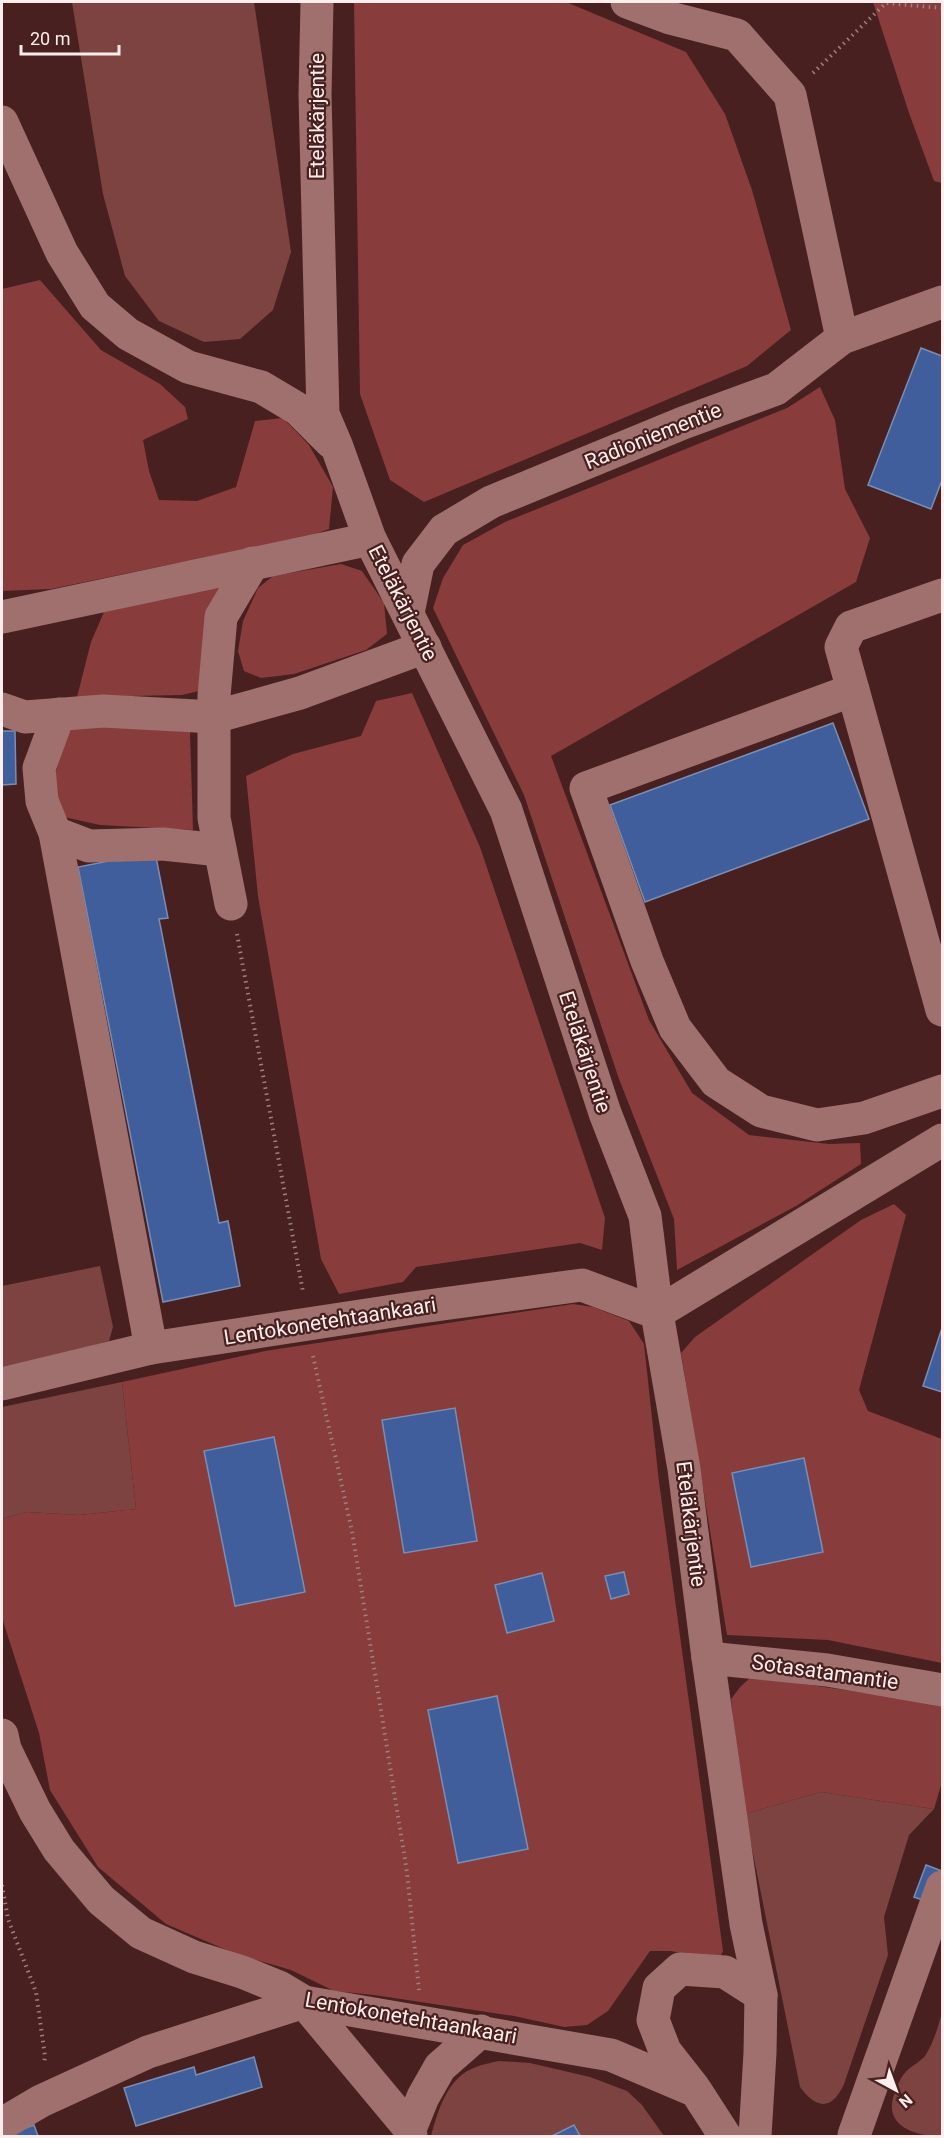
<svg xmlns="http://www.w3.org/2000/svg" width="944" height="2138" viewBox="0 0 944 2138" font-family="Roboto,sans-serif">
	<style>
		.green { fill: #7d4341 }
		.forest { fill: #883c3b }
		.building { fill: #405e9b; stroke: #7a8eb3; stroke-width: 1.5 }
		.lines { fill: none; stroke-linecap: round; stroke-linejoin: round }
		.path { stroke: #9d807f; stroke-width: 4; stroke-dasharray: 1.5 4.5; stroke-linecap: butt }
		.minor { stroke: #9f706d; stroke-width: 33 }
		.labels { text-anchor: middle; dominant-baseline: central; stroke-width: 4.5; stroke-linejoin: round; paint-order: stroke }
		.street-label { font-size: 21px; fill: #ffeeed; stroke: #48201f }
	</style>
	<rect width="100%" height="100%" fill="#48201f"/>
	<g class="green">
		<polygon points="72,2 254,2 291,252 273,310 240,339 204,342 159,321 125,276 103,194"/>
		<polygon points="100,1266 113,1327 109,1341 2,1372 2,1286"/>
		<polygon points="122,1382 136,1509 79,1515 27,1512 2,1519 2,1407"/>
		<path d="M821 1792 934 1809 909 1835 884 1917 888 1955 844 2084C832 2111 816 2109 800 2087L745 1814Z"/>
		<path d="M942 2013V2136C917 2137 883 2127 894 2095 897 2088 899 2080 904 2074 909 2067 919 2063 925 2056 933 2044 938 2027 942 2013Z"/>
		<path d="M499 2061 530 2063 590 2077 627 2091 642 2105 664 2136H431C438 2111 447 2077 476 2067 483 2064 491 2063 499 2061Z"/>
	</g>
	<g class="forest">
		<polygon points="354,2 566,2 686,52 725,114 752,190 791,330 747,366 424,502 390,480 360,394"/>
		<polygon points="873,2 942,2 942,183 934,181 909,113"/>
		<polygon points="40,280 101,350 160,384 185,407 188,419 143,440 149,471 159,500 197,501 236,487 255,421 283,418 309,445 333,487 329,529 285,545 172,564 51,589 2,591 2,289"/>
		<polygon points="820,387 835,420 845,489 870,538 856,582 551,756 649,1020 692,1093 749,1135 829,1144 860,1143 861,1164 796,1206 677,1270 674,1219 619,1079 524,795 433,608 443,578 463,545 505,522 787,408"/>
		<polygon points="341,564 362,571 384,603 387,634 366,650 294,674 261,678 244,671 238,651 243,621 258,588 273,576"/>
		<polygon points="225,583 199,691 182,695 77,697 91,642 104,612"/>
		<polygon points="412,693 480,847 605,1218 602,1250 580,1243 416,1267 403,1282 339,1294 321,1259 258,896 246,776 293,754 361,736 376,701"/>
		<polygon points="76,722 190,732 193,830 100,825 64,817 52,787 63,742"/>
		<polygon points="894,1204 906,1215 859,1390 868,1411 942,1439 942,1663 828,1640 727,1635 681,1353 695,1337 861,1220"/>
		<polygon points="573,1304 593,1307 629,1321 644,1344 659,1482 723,1951 718,1961 671,1951 650,1951 608,2011 587,2025 564,2027 514,2016 374,1995 334,1991 291,1970 236,1954 166,1924 98,1867 50,1790 39,1733 2,1618 2,1519 27,1512 79,1515 136,1509 122,1382 265,1351"/>
		<polygon points="749,1679 776,1680 920,1701 942,1706 942,1782 934,1809 821,1792 745,1814 731,1699 741,1686"/>
	</g>
	<g class="building">
		<polygon points="921,348 942,356 942,480 931,509 868,485"/>
		<polygon points="833,723 869,819 645,902 610,805"/>
		<polygon points="2,731 15,731 16,784 2,785"/>
		<polygon points="155,852 168,918 159,919 219,1223 228,1221 240,1286 163,1302 78,867"/>
		<polygon points="942,1328 942,1392 923,1386"/>
		<polygon points="455,1408 477,1541 404,1553 382,1420"/>
		<polygon points="274,1437 305,1592 235,1606 204,1451"/>
		<polygon points="804,1458 823,1552 751,1567 732,1473"/>
		<polygon points="624,1572 629,1594 611,1599 605,1576"/>
		<polygon points="542,1573 554,1621 507,1633 495,1585"/>
		<polygon points="497,1696 528,1849 458,1863 428,1710"/>
		<polygon points="926,1865 942,1871 942,1907 914,1897"/>
		<polygon points="254,2057 262,2087 136,2126 124,2088 194,2067 196,2075"/>
		<polygon points="34,2125 38,2136 4,2136"/>
		<polygon points="574,2125 580,2136 552,2136"/>
	</g>
	<g class="lines">
		<g class="path">
			<polyline points="813,73 886,3 942,8"/>
			<polyline points="237,934 303,1292"/>
			<polyline points="313,1356 352,1531 407,1872 419,1990"/>
			<polyline points="2,1885 8,1919 36,1992 45,2056 44,2064"/>
		</g>
		<g class="minor">
			<polyline points="317,2 315,95 323,414 337,447 370,539 506,810 605,1113 645,1216 657,1313 684,1469 708,1658 746,1924 761,1995 760,2053 755,2136"/>
			<polyline points="627,2 670,18 737,35 790,95 842,338"/>
			<polyline points="2,122 62,253 95,306 128,334 188,367 261,387 298,409 331,442"/>
			<polyline points="942,595 851,627 841,647 942,1010"/>
			<polyline points="408,613 418,564 444,530 491,502 683,423 776,389 842,338 942,302"/>
			<polyline points="2,617 370,539"/>
			<polyline points="853,690 586,788 647,961 675,1028 716,1082 761,1111 817,1125 864,1118 942,1091"/>
			<polyline points="2,709 25,717 103,711 214,717 300,693 425,647"/>
			<polyline points="59,714 39,768 42,801 55,833 89,846 163,844 220,850"/>
			<polyline points="55,833 151,1348"/>
			<polyline points="231,904 214,818 214,696 221,617 253,563"/>
			<polyline points="2,1384 151,1348 413,1308 582,1285 657,1313 942,1140"/>
			<polyline points="708,1658 827,1670 942,1690"/>
			<polyline points="2,1735 5,1749 35,1811 59,1850 101,1900 141,1933 194,1957 242,1972 279,1987 304,2002 611,2055 696,2091 725,2136"/>
			<polyline points="304,2002 410,2129 411,2136"/>
			<polyline points="694,2088 665,2051 653,2020 659,1988 680,1969 725,1972 761,1995"/>
			<polyline points="2,2124 41,2101 148,2052 304,2002"/>
			<polyline points="410,2129 423,2097 440,2067 481,2031"/>
			<polyline points="854,2135 942,1887"/>
		</g>
	</g>
	<g class="labels">
		<g class="street-label">
			<text transform="translate(317 116) rotate(-90)">Eteläkärjentie</text>
			<text transform="translate(653 436) rotate(-22)">Radioniementie</text>
			<text transform="translate(403 603) rotate(63)">Eteläkärjentie</text>
			<text transform="translate(585 1052) rotate(72)">Eteläkärjentie</text>
			<text transform="translate(330 1321) rotate(-9)">Lentokonetehtaankaari</text>
			<text transform="translate(691 1524) rotate(83)">Eteläkärjentie</text>
			<text transform="translate(825 1672) rotate(8)">Sotasatamantie</text>
			<text transform="translate(411 2018) rotate(10)">Lentokonetehtaankaari</text>
		</g>
	</g>
	<rect width="944" height="2138" fill="none" stroke="#ffeeed" stroke-width="6"/>
	<g transform="translate(896 2090) rotate(139)" stroke="#48201f" stroke-width="4.5" paint-order="stroke">
	<path d="M0-4.5L10 22L0 15L-10 22Z" fill="#ffeeed"/>
	<text y="-9" font-size="16" font-weight="bold" text-anchor="middle" fill="#ffeeed">N</text>
	</g>
	<path d="M21 45v9h98v-9" fill="none" stroke="#ffeeed" stroke-width="3"/>
	<text x="30" y="45" font-size="18" fill="#ffeeed" stroke="#48201f" stroke-width="4.5" paint-order="stroke">20 m</text>
</svg>
